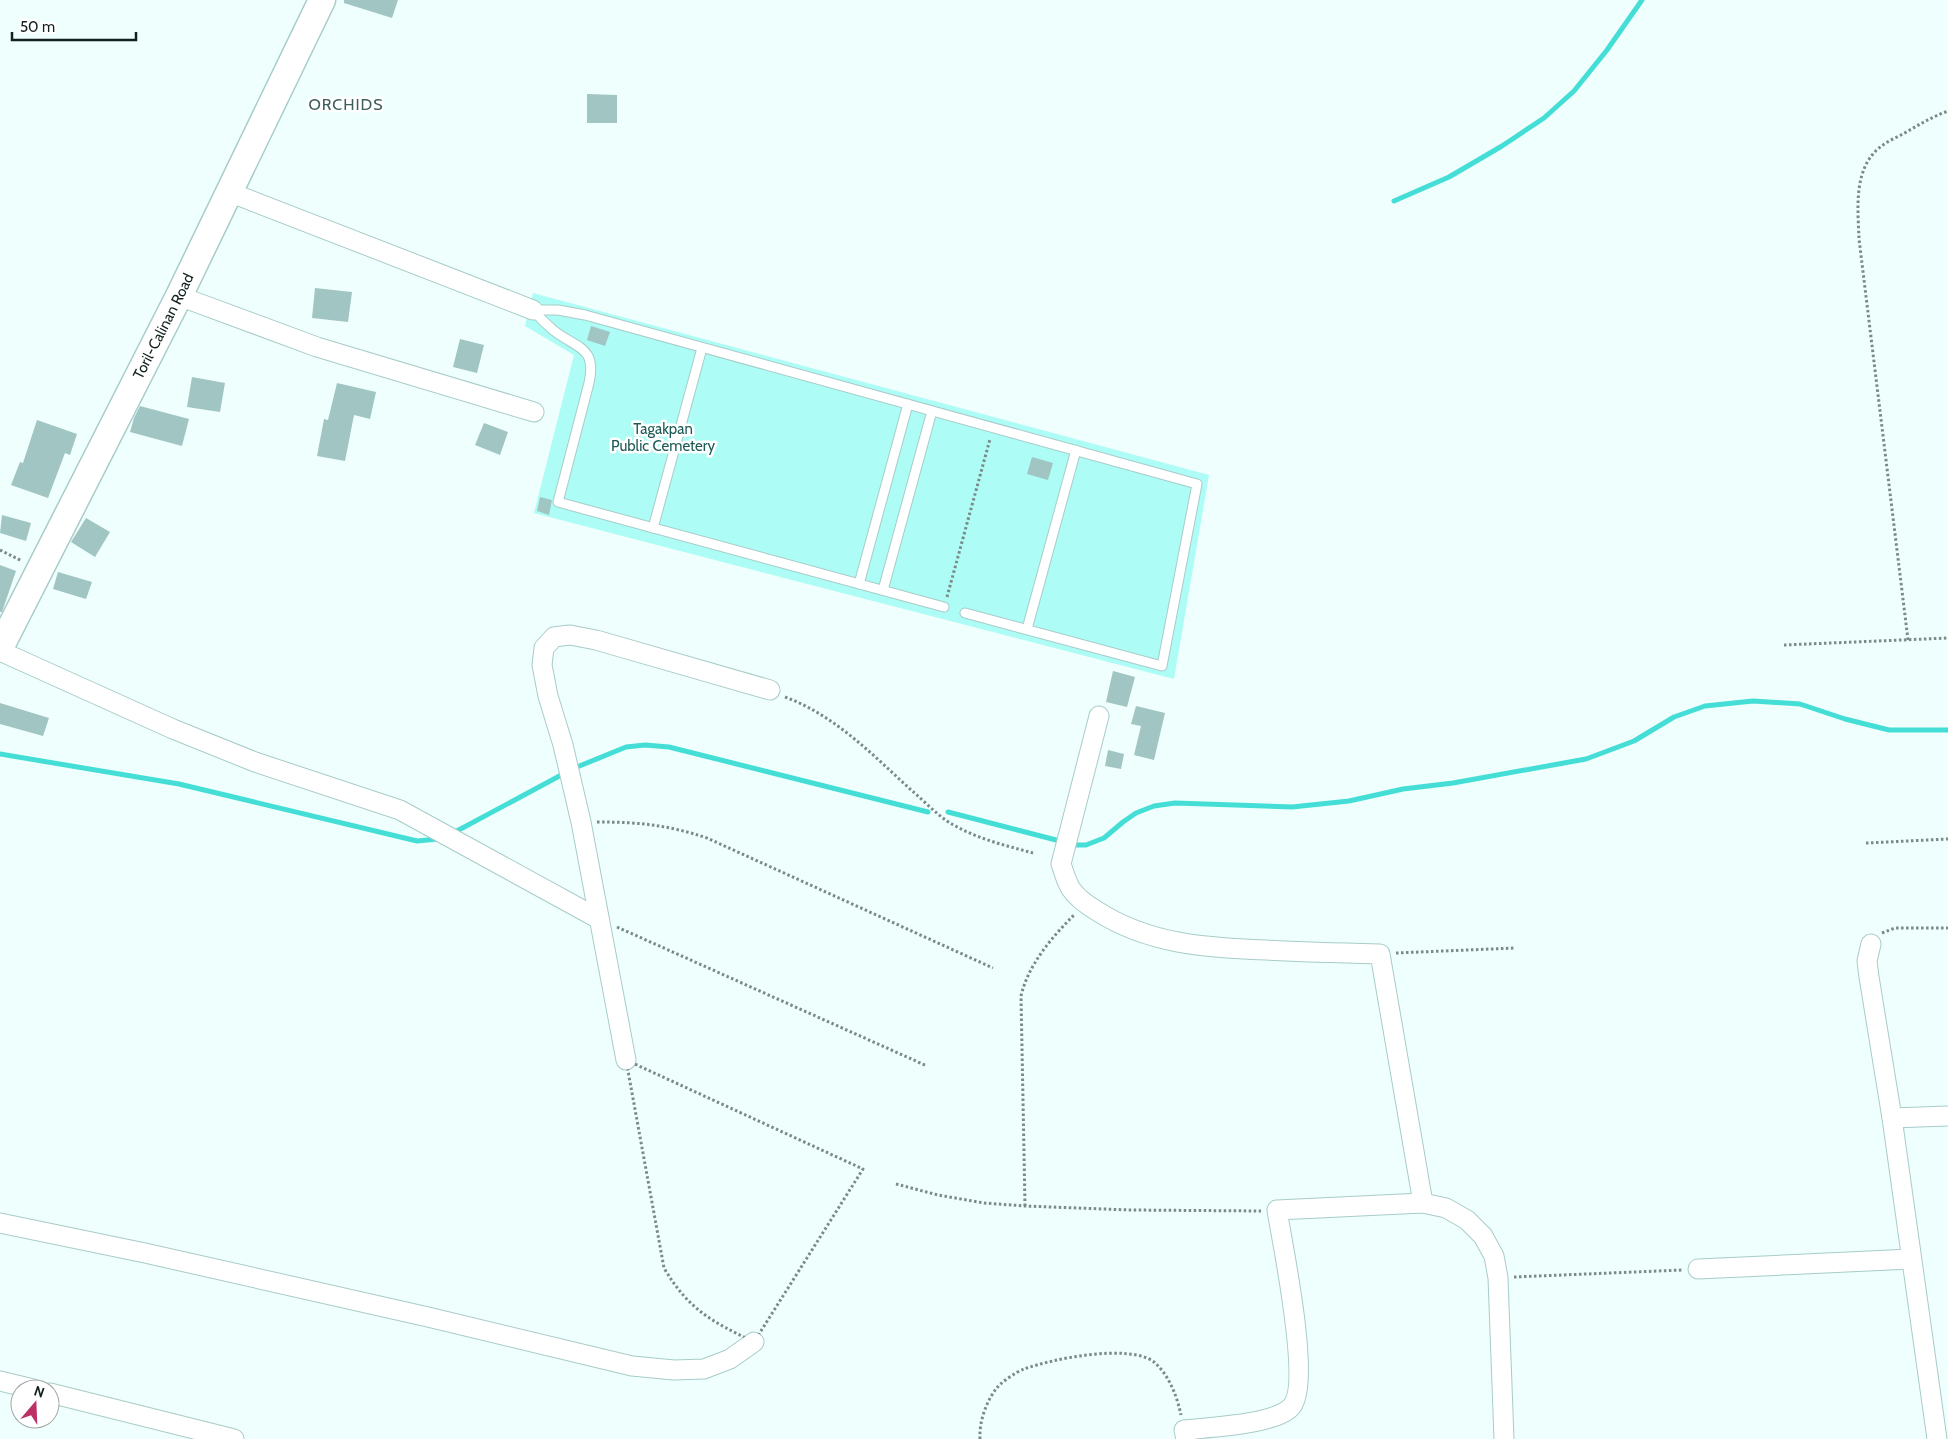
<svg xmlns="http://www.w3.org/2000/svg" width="1948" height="1439" viewBox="0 0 1948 1439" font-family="Cabin,sans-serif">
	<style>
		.green { fill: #adfcf5 }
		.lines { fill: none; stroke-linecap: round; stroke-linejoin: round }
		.stream { stroke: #44ded6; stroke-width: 5 }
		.building { fill: #a0c5c2 }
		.service-casing { stroke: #a7ccc9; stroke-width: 11 }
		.minor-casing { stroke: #a7ccc9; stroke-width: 21 }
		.secondary-casing { stroke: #a7ccc9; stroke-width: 29 }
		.path { stroke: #7b8a89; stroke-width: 3; stroke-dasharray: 2.5 2.5; stroke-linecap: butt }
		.service { stroke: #fff; stroke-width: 9 }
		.minor { stroke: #fff; stroke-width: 19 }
		.secondary { stroke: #fff; stroke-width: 26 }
		.labels { text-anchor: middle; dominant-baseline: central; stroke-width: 5; stroke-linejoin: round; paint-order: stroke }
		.street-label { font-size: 15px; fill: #122120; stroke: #fff }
		.park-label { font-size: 15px; fill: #1c5a56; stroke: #fff }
		.neighbourhood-label { font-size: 16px; letter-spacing: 1px; fill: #3c5e5c; stroke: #fff }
	</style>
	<rect width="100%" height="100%" fill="#effffd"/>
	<polygon class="green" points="533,293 1209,475 1174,679 534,513 574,355 525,326"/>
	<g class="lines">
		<g class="stream">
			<polyline points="1394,201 1449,177 1502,146 1544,118 1574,91 1607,50 1642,0"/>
			<polyline points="0,754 179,784 417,841 438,839"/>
			<polyline points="577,767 626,747 645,745 669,747 928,812"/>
			<polyline points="948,812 1056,840"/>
			<polyline points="455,832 565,773"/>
			<polyline points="1074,845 1086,845 1104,838 1123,822 1136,813 1154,806 1175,803 1292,807 1349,801 1403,789 1453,783 1586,759 1634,741 1674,717 1705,706 1753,701 1800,704 1845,719 1889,730 1948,730"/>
		</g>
	</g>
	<g class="building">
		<polygon points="344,0 398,0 392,18 344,3"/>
		<polygon points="587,94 617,95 617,123 587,123"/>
		<polygon points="315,288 352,292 348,322 312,318"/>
		<polygon points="591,326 610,332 605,346 587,340"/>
		<polygon points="460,339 484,345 477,373 453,367"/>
		<polygon points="192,377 225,383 220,412 187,407"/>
		<polygon points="337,383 376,392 370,419 354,415 345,461 317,456 324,419 328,420"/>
		<polygon points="140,406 189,419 182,446 130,432 134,418"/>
		<polygon points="37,420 77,434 70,455 65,453 48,498 11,485 20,462 23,463"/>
		<polygon points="484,423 508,432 500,455 475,445"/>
		<polygon points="1032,457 1053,463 1048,480 1027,474"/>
		<polygon points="540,497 552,500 549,515 537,511"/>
		<polygon points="2,515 31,523 26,541 0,533"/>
		<polygon points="86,518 110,532 95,557 71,542"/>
		<polygon points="0,565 16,571 2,612 0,612"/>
		<polygon points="58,572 92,582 86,599 53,589"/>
		<polygon points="1113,671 1135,677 1127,707 1106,702"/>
		<polygon points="0,703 49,718 43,736 0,724"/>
		<polygon points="1136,706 1165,713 1154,760 1134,755 1141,726 1131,724"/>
		<polygon points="1108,750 1124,754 1121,769 1105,766"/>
	</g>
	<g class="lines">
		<defs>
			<g id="service">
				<polyline points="533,310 558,310 585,315 1197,484 1162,666 965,613"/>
				<path d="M533 310C539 317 546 324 553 330 577 349 597 346 589 383L558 502 944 607"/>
				<polyline points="653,528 702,348"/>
				<polyline points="859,584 908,404"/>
				<polyline points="883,590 932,411"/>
				<polyline points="1027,629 1076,450"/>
			</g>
			<g id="minor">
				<polyline points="229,192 533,310"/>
				<polyline points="179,296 317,347 534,412"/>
				<polyline points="0,651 173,729 255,762 400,810 599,919"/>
				<path d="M1099 716 1061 864C1064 872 1066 881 1071 889 1077 898 1087 905 1097 911 1148 944 1207 948 1266 950 1304 952 1342 953 1380 954L1423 1203"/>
				<polyline points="1871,944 1867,961 1869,977 1892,1118 1937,1439"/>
				<polyline points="626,1060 581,822 563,745 548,696 542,665 544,648 554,637 570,635 596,640 770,690"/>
				<polyline points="1892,1118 1948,1116"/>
				<polyline points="0,1223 145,1253 428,1317 632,1366 674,1370 704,1369 730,1359 754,1342"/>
				<polyline points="1698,1269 1911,1259"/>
				<polyline points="0,1381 33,1389"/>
				<polyline points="50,1393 234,1439"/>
				<path d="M1186 1439 1184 1430C1211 1427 1269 1425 1289 1409 1314 1391 1282 1243 1277 1210L1423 1203 1446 1208 1467 1220 1483 1236 1494 1256 1498 1278 1504 1439"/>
			</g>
			<g id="secondary">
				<path id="s1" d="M0 648 179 296 322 0"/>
			</g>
		</defs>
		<use href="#service" class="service-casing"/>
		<use href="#minor" class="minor-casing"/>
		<use href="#secondary" class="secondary-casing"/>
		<g class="path">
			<polyline points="0,550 22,561"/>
			<polyline points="947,597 990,439"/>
			<path d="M1908 640 1859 239C1858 209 1853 170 1879 148 1886 142 1895 138 1903 134 1918 125 1932 117 1948 111"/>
			<polyline points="1784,645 1948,638"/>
			<path d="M785 697C834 715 872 754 910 789 922 799 934 812 947 821 973 838 1004 845 1033 853"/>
			<path d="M597 822C639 822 668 825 707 838L993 968"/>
			<polyline points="1866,843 1948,839"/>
			<polyline points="617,927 927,1066"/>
			<polyline points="1882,933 1895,928 1948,928"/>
			<polyline points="1396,953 1515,948"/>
			<path d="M626 1060 863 1169 754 1342C711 1321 689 1310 664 1268Z"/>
			<polyline points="896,1184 938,1195 984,1203 1025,1206 1130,1210 1261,1211"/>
			<path d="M1025 1206 1021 996C1028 965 1052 937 1074 915"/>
			<polyline points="1514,1277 1682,1270"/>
			<path d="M980 1439C979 1422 986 1402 996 1389 1001 1382 1016 1372 1024 1369 1052 1359 1129 1343 1154 1362 1169 1375 1177 1396 1181 1415"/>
		</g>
		<use href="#service" class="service"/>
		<use href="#minor" class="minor"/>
		<use href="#secondary" class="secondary"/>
	</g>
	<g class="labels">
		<g class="street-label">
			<text stroke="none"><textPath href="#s1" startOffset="361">Toril-Calinan Road</textPath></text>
		</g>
		<g class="park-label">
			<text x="663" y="429">Tagakpan<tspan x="663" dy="17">Public Cemetery</tspan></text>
		</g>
		<g class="neighbourhood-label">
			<text x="346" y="104">ORCHIDS</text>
		</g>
	</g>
	<g transform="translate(35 1404) rotate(19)"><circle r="24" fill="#ffffff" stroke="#a0a6a6"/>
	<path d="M0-4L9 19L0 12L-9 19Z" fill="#bb3067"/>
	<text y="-8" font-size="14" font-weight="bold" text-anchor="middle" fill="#122120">N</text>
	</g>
	<path d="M12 32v8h124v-8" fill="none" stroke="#122120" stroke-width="2.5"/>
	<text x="20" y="32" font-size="15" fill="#122120" stroke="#ffffff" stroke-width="4" paint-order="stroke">50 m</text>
</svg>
